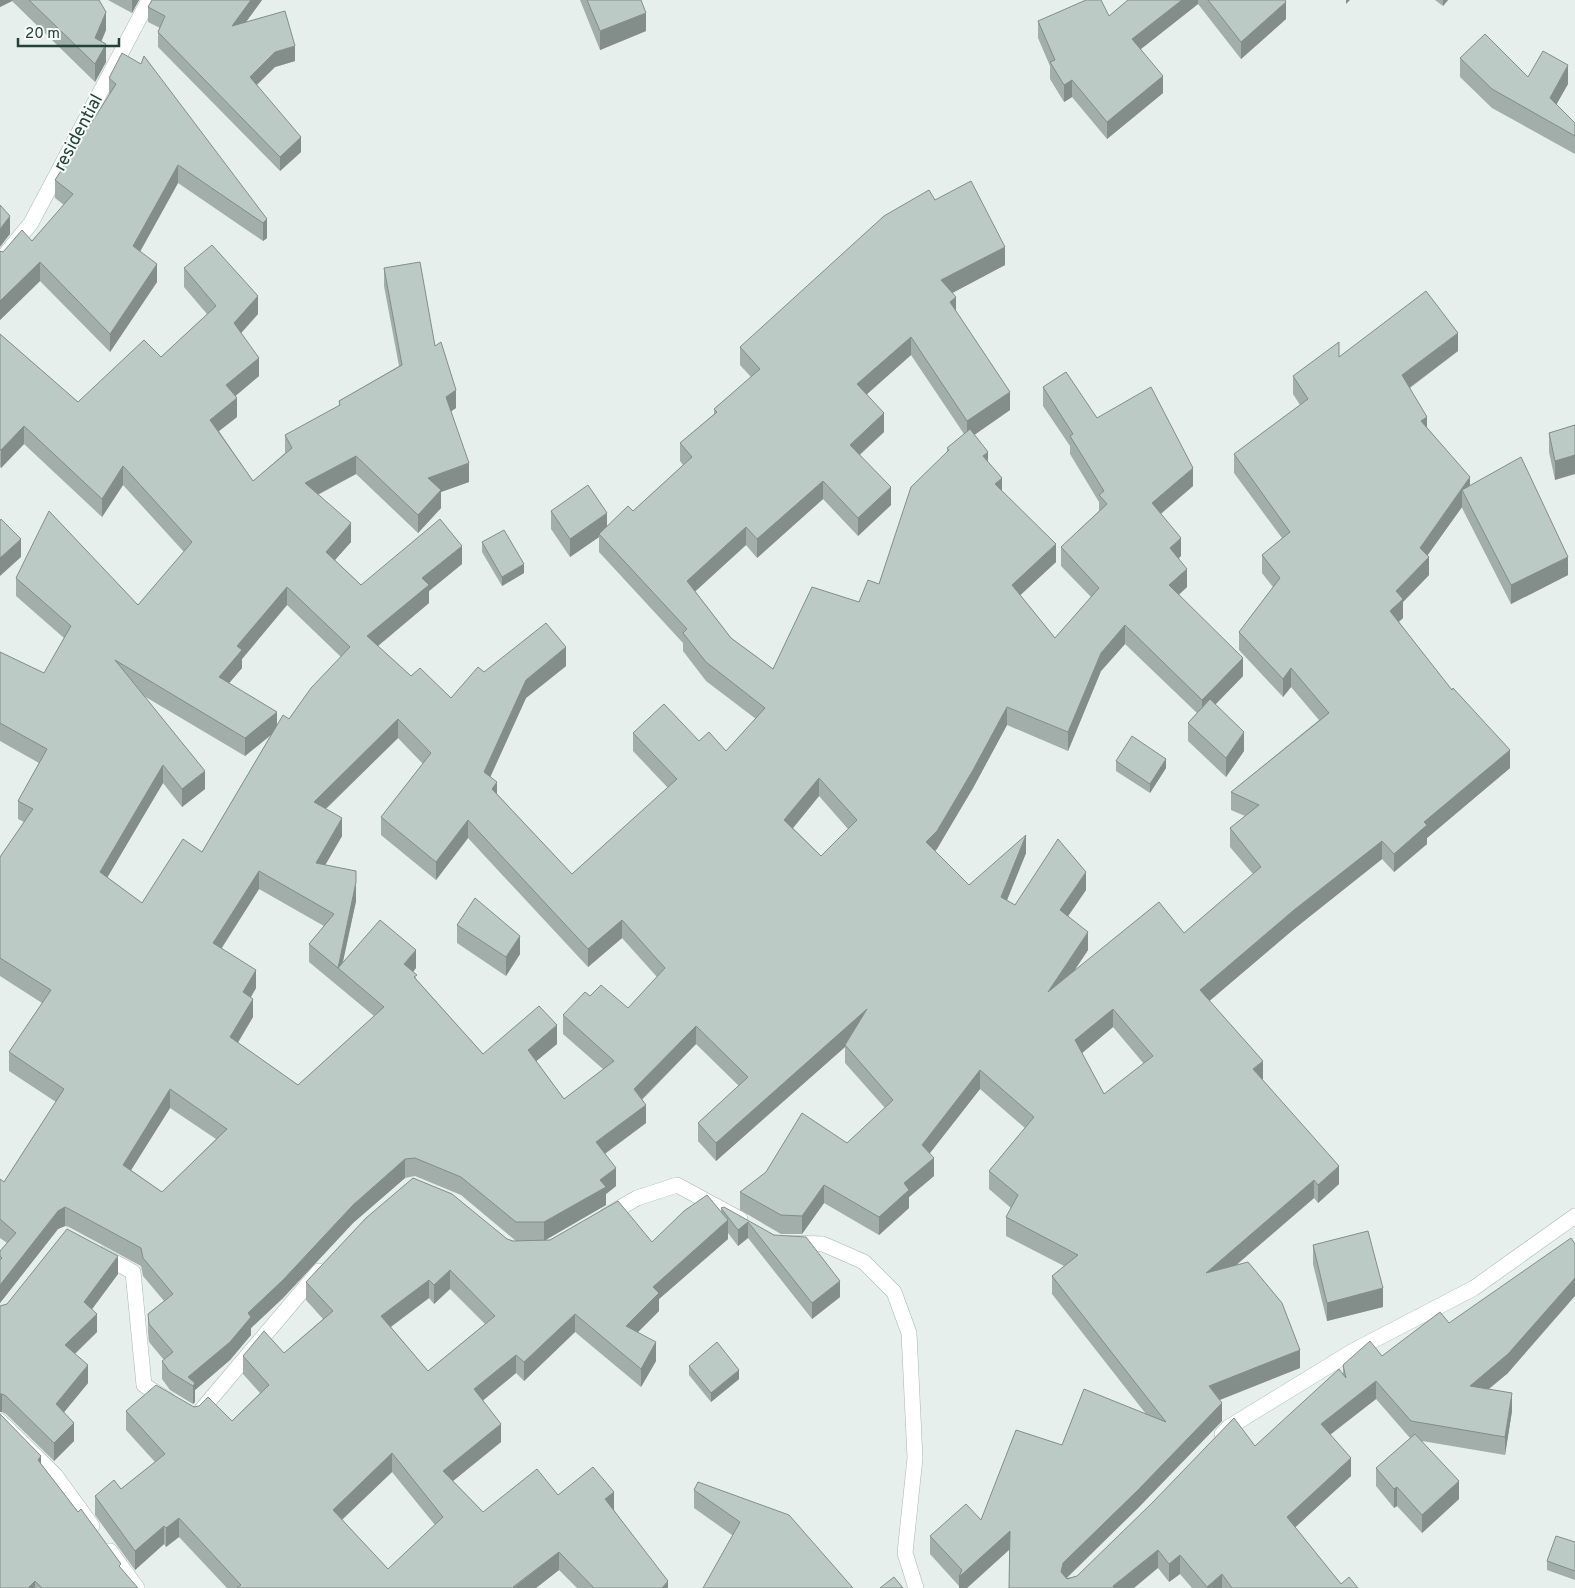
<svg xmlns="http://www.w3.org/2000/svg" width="1575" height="1588" viewBox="0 0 1575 1588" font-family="Overpass,sans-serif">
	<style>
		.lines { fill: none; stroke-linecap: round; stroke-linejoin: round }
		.street-casing { stroke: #a8b8b2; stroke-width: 16 }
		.secondary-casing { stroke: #a4bbb3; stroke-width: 16 }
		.street { stroke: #fff; stroke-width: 15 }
		.secondary { stroke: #fff; stroke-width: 15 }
		.wall { fill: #a1aea9; fill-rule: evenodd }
		.shaded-wall { fill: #838d89 }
		.building { fill: #bbcac4; stroke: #838d89; fill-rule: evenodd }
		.labels { text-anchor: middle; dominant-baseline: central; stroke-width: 4; stroke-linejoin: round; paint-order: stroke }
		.street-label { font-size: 18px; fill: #24423a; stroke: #f7fbf9 }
	</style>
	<rect width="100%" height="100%" fill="#e6efeb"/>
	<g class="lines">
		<defs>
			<g id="street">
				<polyline points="0,261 31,223 149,0"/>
				<polyline points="606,1216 637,1198 677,1185 740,1219"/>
				<polyline points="791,1243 823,1244 864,1262 894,1292 909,1333 915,1458 905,1553 916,1588"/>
				<polyline points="100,1254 133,1272 144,1385 168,1400"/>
				<polyline points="198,1414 319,1271"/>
				<polyline points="0,1421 55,1475 92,1526"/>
				<polyline points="110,1551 137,1588"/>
			</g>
			<polyline id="secondary" points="1222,1434 1229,1427 1353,1351 1474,1288 1575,1216"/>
		</defs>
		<use href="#street" class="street-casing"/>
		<use href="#secondary" class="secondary-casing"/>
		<use href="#street" class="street"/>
		<use href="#secondary" class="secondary"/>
	</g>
	<g class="wall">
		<polygon points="0,0 99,0 106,30 101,42 106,62 95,82 12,1 0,7"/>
		<polygon points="108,0 139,0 132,13"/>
		<polygon points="152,0 262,0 246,22 295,61 275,67 257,85 301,152 280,171 158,47 158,32 160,28 148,22 148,7"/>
		<polygon points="580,0 641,0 646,31 600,50"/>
		<polygon points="1128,0 1285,0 1286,19 1241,59 1198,4 1141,49 1163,93 1107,139 1072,97 1064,102 1050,79 1050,66 1038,38 1038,21 1109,16"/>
		<polygon points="1435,0 1448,0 1443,6"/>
		<polygon points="1460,58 1528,77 1568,84 1556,104 1575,123 1575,154 1492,108 1460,77"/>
		<polygon points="109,78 267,219 267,238 263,241 178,183 140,252 157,282 110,352 40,281 0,320 0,251 3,252 32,241 64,205 55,198 55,180 109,95"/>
		<path d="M935 200 1005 265 952 293 956 311 1010 410 974 435 1002 491 1056 562 1020 595 1055 638 1091 597 1061 566V547L1099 511V502L1070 454V446L1043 406V387L1097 418 1193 486 1161 514 1181 556 1179 558 1187 587 1179 595 1243 676 1215 705 1244 751 1226 777 1188 741V723L1197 713 1125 644 1101 671 1068 751 1007 725 973 788 935 851 969 885 1026 853 1007 900 1015 905 1086 890 1068 916 1088 950 1074 971 1184 933 1253 874 1230 847V828L1245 816 1231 810V792L1319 720 1291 687 1283 697 1239 650V632L1273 587 1262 573V555L1282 538 1234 473V454L1300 405 1293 394V376L1339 357 1458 351 1410 388 1427 427 1470 485 1568 575 1511 604 1462 508V507L1427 555 1429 575 1403 602V618L1399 622 1510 768 1427 838V844L1394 872 1382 859 1294 929 1209 1001 1262 1080 1339 1184 1318 1203 1314 1198 1236 1265 1300 1368 1220 1400 1222 1421 1138 1508 1067 1578 1077 1576 1255 1446 1343 1374V1365L1382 1356 1449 1323 1508 1373 1489 1389 1512 1411 1505 1455 1422 1441 1459 1499 1422 1533 1397 1506 1394 1508 1376 1486V1468L1410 1438 1376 1399 1330 1434 1351 1476 1295 1527 1341 1584 1358 1588H1192L1180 1574 1169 1582 1158 1568 1009 1588 1010 1549 967 1588H959V1586L930 1554V1536L981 1520 1062 1445 1146 1414 1052 1294V1276L1064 1266 1006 1236V1217L1011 1208 989 1189V1171L1025 1128 980 1089 930 1153 934 1176 909 1197V1208L879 1235 824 1203 802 1234H781L740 1210V1192L847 1143 885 1108 845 1063V1047L716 1161 698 1141V1123L739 1086 696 1044 642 1100 646 1123 605 1154 616 1186 606 1194V1205L544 1240 652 1242 721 1212V1208L774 1235 840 1297 812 1319 748 1238 738 1246 728 1233V1239L659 1299V1311L638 1332 656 1361 641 1387 575 1332 524 1381 516 1373 483 1400 501 1442 453 1481 483 1512 558 1495 614 1510 668 1588H577L559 1570 536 1588H227L179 1537 166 1547 164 1544 135 1570 95 1515V1496L121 1489 155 1462 126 1430V1411L194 1407 232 1421 260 1393 243 1374V1356L284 1353 323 1319 306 1300V1282L507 1239 513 1241H516L461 1195 415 1176 405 1178 353 1223 283 1298 251 1328V1335L230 1360 195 1390V1402L193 1404 170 1390 162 1379V1361L164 1360 149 1342 148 1332V1314L164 1301 143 1276 141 1266 69 1227 65 1226 58 1229 0 1303V1251L7 1243 0 1238V1179L4 1182 56 1102 9 1071V1052L42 1003 0 976V857L24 822 18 819V801L39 763 0 741V652L44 673 64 638 16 596V578L138 605 184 552 123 485 102 517 24 444 1 468 0 467V334L78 402 161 357 207 314 184 287V268L258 314 241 333 259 376 235 396 237 417 219 431 253 481 285 453V435L339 406V401L399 366 384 286V268L435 346 456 408 451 411 469 482 441 492V508L418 533 356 474 318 495 351 542 335 560 361 585 462 564 429 591V603L378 646 411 676 451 698 484 672 566 666 526 698 490 777 497 794 572 874 668 788 633 751V733L699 741 726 751 756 719 706 681 683 651V643L599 552V537L570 557 551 529V511L607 526 633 511 683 465 680 461V443L714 414V409L751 377 740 365V347ZM911 355 964 434 947 448V451L879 584 859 602 773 669 731 638 695 591 746 545 757 558 823 499 858 536 891 505 860 455 884 432 867 394ZM287 605 341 657 289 719 277 725 229 683 242 668V659ZM144 696 245 756 271 735 202 852 142 903 107 877 163 783 182 807 205 789ZM398 738 423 764 381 817V835L436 880 468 838 588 967 622 938 657 977 628 1008 590 996 563 1015V1034L603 1069 564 1099 536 1061 557 1044 483 1054 417 980 413 972 416 968 343 962 356 901 325 865 342 836 326 809ZM819 796 848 829 821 856 793 828ZM259 889 324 926 309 944V962L374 1016 298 1085 238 1043 253 1017 251 997 256 988 222 948ZM1113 1027 1144 1064 1104 1094 1082 1053ZM170 1108 216 1139 162 1192 131 1170ZM450 1289 485 1324 428 1371 391 1327 429 1298 434 1304ZM392 1472 435 1525 388 1569 342 1520Z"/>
		<polygon points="1575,425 1555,480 1549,452 1549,433"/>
		<polygon points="482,542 524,573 502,586 482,552"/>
		<polygon points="1116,761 1166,768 1150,793 1116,771"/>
		<polygon points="457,925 520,954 506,976 457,943"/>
		<polygon points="1313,1245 1383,1307 1327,1321 1313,1264"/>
		<polygon points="118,1274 92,1309 97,1332 75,1354 88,1383 64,1412 74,1441 54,1461 6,1414 2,1412 0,1306"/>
		<polygon points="689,1366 739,1379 711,1402 689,1375"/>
		<polygon points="41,1464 121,1569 138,1588 0,1588"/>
		<polygon points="694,1490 853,1588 732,1535 694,1508"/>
		<polygon points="1575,1542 1575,1580 1547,1570 1547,1561"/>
	</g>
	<g class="shaded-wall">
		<polygon points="0,0 12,0 12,1 0,7"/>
		<polygon points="132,0 139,0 132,13"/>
		<polygon points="251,0 262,0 232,41 232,26"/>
		<polygon points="1182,0 1198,0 1198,4 1132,56 1132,39"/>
		<polygon points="1346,0 1350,0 1346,4"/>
		<polygon points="1443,0 1448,0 1443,6"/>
		<polygon points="1286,2 1286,19 1241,59 1241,42"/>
		<polygon points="106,12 106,30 95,56 95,38"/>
		<polygon points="646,13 646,31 600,50 600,31"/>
		<polygon points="106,44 106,62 95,82 95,64"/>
		<polygon points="295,46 295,61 275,67 250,91 250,77 275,52"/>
		<polygon points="1568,65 1568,84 1550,116 1550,98"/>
		<polygon points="1163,76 1163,93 1107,139 1107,122"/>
		<polygon points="1072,80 1072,97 1064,102 1064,85"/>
		<polygon points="301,137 301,152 280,171 280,157"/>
		<polygon points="178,165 178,183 133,264 133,246"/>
		<polygon points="10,216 10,234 0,247 0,229"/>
		<polygon points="267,219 267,238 263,241 263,223"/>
		<polygon points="1005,247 1005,265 941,299 941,280"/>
		<polygon points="40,262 40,281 0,320 0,301"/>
		<polygon points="157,264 157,282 110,352 110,334"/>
		<polygon points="258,296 258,314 234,341 234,323"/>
		<polygon points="956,297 956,315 950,302"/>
		<polygon points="1458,333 1458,351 1402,393 1402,375"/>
		<polygon points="911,337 911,355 857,403 857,384"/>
		<polygon points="259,358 259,376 226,404 226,385"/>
		<polygon points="456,390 456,408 446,415 446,397"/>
		<polygon points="1010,392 1010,410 967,440 967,421"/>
		<polygon points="237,398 237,417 210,438 210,420"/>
		<polygon points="884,413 884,432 850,463 850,445"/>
		<polygon points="1427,417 1427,435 1421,421"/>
		<polygon points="24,426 24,444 1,468 1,450"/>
		<polygon points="988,452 988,470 983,456"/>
		<polygon points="1575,455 1575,474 1555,480 1555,461"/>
		<polygon points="356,456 356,474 305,501 305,483"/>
		<polygon points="469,463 469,482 441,492 441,508 418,533 418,515 428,478"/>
		<polygon points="123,466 123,485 102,517 102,499"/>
		<polygon points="1193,468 1193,486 1152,521 1152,503"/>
		<polygon points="1470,477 1470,495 1462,490 1462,507 1420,566 1420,548"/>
		<polygon points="1002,478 1002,496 995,484"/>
		<polygon points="823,481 823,499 757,558 757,539"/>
		<polygon points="891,487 891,505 858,536 858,518"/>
		<polygon points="607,513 607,532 599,534 599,537 570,557 570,539"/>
		<polygon points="351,523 351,542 326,570 326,552"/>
		<polygon points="746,527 746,545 687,599 687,581"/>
		<polygon points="1181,538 1181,556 1170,566 1170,548"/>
		<polygon points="21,539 21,557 0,576 0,558"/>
		<polygon points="1056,544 1056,562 1012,603 1012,585"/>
		<polygon points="462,546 462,564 429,591 429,603 367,655 367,636 422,578"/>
		<polygon points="1429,557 1429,575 1403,602 1403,618 1390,629 1390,611 1396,591"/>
		<polygon points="1568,557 1568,575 1511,604 1511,585"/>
		<polygon points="524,564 524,573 502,586 502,577"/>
		<polygon points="1187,569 1187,587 1169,603 1169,585"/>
		<polygon points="287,587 287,605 242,659 242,668 219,695 219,677 237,646"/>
		<polygon points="1125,625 1125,644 1101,671 1068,751 1068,732 1101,653"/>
		<polygon points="566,647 566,666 526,698 484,791 484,772 526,680"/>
		<polygon points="1243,658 1243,676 1202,718 1202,700"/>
		<polygon points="1291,668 1291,687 1283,697 1283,679"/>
		<polygon points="1007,707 1007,725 973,788 937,849 926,860 926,842"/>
		<polygon points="277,712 277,730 245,756 245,738"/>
		<polygon points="398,719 398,738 314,820 314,802"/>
		<polygon points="1244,732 1244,751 1226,777 1226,758"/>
		<polygon points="1510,750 1510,768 1427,838 1427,844 1394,872 1394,854 1424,822"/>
		<polygon points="1166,759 1166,768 1150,793 1150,784"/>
		<polygon points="163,765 163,783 100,890 100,872"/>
		<polygon points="205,771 205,789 182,807 182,789"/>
		<polygon points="819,778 819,796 784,839 784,820"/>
		<polygon points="497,782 497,801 492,789"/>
		<polygon points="342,818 342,836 316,881 316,863"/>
		<polygon points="468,820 468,838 436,880 436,862"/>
		<polygon points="1026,835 1026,853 1001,915 1001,897"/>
		<polygon points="1382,841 1382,859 1294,929 1200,1009 1200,990 1294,910"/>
		<polygon points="259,871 259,889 213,961 213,943"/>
		<polygon points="1086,872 1086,890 1060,928 1060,910"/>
		<polygon points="356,882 356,901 341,970 338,968 338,986 338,968"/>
		<polygon points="622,920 622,938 588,967 588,949"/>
		<polygon points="1088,932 1088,950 1048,1010 1048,992"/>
		<polygon points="520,936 520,954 506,976 506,957"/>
		<polygon points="416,950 416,968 404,982 404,964"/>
		<polygon points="256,970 256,988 243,1010 243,992"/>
		<polygon points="253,999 253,1017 230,1055 230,1037"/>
		<polygon points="867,1009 845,1045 845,1047 716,1161 716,1143"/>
		<polygon points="1113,1009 1113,1027 1075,1059 1075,1040"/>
		<polygon points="557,1025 557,1044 528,1068 528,1050"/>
		<polygon points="696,1026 696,1044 634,1107 634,1089"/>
		<polygon points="1263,1061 1263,1079 1253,1088 1253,1069"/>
		<polygon points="980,1070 980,1089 922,1163 922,1145"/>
		<polygon points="170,1089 170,1108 123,1183 123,1165"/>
		<polygon points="646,1105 646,1123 596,1160 596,1142"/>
		<polygon points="934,1158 934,1176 909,1197 909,1208 879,1235 879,1217 904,1183"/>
		<polygon points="405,1159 405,1178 353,1223 283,1298 251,1328 251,1335 230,1360 195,1390 195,1402 193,1404 193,1386 188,1377 248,1313 353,1205"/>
		<polygon points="1339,1166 1339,1184 1318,1203 1318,1185"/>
		<polygon points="616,1168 616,1186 606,1194 606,1205 544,1241 544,1222"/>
		<polygon points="1314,1180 1314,1198 1206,1291 1206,1273"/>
		<polygon points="824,1185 824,1203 802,1234 802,1216"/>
		<polygon points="65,1207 65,1226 58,1229 0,1303 0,1285 58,1211"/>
		<polygon points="728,1220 728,1239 659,1299 659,1311 626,1344 626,1326 653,1287"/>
		<polygon points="748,1222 748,1238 738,1246 738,1230"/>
		<polygon points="118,1256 118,1274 84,1320 84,1302"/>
		<polygon points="450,1270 450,1289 434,1304 434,1285"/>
		<polygon points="1575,1278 1575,1296 1508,1373 1470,1404 1470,1386"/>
		<polygon points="429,1280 429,1298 381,1334 381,1316"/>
		<polygon points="840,1281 840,1297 812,1319 812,1303"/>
		<polygon points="1383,1288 1383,1307 1327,1321 1327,1303"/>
		<polygon points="97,1314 97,1332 65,1363 65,1345"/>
		<polygon points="575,1314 575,1332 524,1381 524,1362"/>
		<polygon points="656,1342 656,1361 641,1387 641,1369"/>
		<polygon points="1300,1350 1300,1368 1209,1404 1209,1386"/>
		<polygon points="516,1355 516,1373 474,1408 474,1389"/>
		<polygon points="88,1365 88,1383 56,1422 56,1404"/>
		<polygon points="739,1370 739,1379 711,1402 711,1393"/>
		<polygon points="1376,1381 1376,1399 1321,1442 1321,1424"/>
		<polygon points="1512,1393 1512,1411 1505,1455 1505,1437"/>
		<rect x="0" y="1394" width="2" height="18"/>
		<polygon points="1222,1403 1222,1421 1138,1508 1063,1581 1061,1572 1063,1563"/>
		<polygon points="74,1423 74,1441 54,1461 54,1443"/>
		<polygon points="501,1424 501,1442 443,1489 443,1471"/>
		<polygon points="392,1453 392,1472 333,1528 333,1510"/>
		<polygon points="41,1456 41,1475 38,1460"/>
		<polygon points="1351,1458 1351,1476 1287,1535 1287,1517"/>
		<polygon points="1459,1481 1459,1499 1422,1533 1422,1515"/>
		<polygon points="1397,1487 1397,1506 1394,1508 1394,1489"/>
		<polygon points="614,1492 614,1511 605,1499"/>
		<polygon points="179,1518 179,1537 166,1547 166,1528"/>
		<polygon points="164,1526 164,1544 135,1570 135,1551"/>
		<polygon points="1010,1531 1010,1549 967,1588 959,1588 959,1577"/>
		<polygon points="1158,1550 1158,1568 1134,1588 1113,1588 1113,1586"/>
		<polygon points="559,1552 559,1570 536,1588 513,1588"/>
		<polygon points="1180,1555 1180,1574 1169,1582 1169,1564"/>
		<polygon points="1222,1574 1222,1588 1207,1588 1207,1587"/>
		<polygon points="35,1581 35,1588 28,1588"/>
		<polygon points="668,1581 668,1588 662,1588"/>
	</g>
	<g class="building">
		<polygon points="29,0 99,0 106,12 95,38 106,44 95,64"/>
		<polygon points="152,0 251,0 232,26 285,11 295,46 275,52 250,77 301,137 280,157 158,32 165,16 148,7"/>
		<polygon points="587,0 641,0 646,13 600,31"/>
		<polygon points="1086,0 1101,0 1109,16 1128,0 1182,0 1132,39 1163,76 1107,122 1072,80 1064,85 1050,62 1055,60 1038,21"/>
		<polygon points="1208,0 1285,0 1286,2 1241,42"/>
		<polygon points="1485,34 1528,77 1543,51 1568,65 1550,98 1575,123 1575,136 1492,89 1460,58"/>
		<polygon points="122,53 141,64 144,56 267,219 263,223 178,165 133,246 157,264 110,334 40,262 0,301 0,251 3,252 22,230 32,241 73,194 55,180 116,84 109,78"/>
		<path d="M971 181 1005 247 941 280 956 297 950 302 1010 392 967 421 911 337 857 384 884 413 850 445 891 487 858 518 823 481 757 539 746 527 687 581 731 638 773 669 812 587 859 602 868 580 879 584 911 487 949 450 947 448 970 429 988 452 983 456 1002 478 995 484 1056 544 1012 585 1055 638 1099 588 1061 547 1107 504 1099 495 1104 491 1070 436 1073 434 1043 387 1066 372 1097 418 1151 387 1193 468 1152 503 1181 538 1170 548 1187 569 1169 585 1243 658 1202 700 1125 625 1101 653 1068 732 1007 707 973 770 937 831 926 842 969 885 1026 835 1001 897 1015 905 1058 839 1086 872 1060 910 1088 932 1048 992 1159 902 1184 933 1261 867 1230 828 1259 805 1231 792 1329 713 1291 668 1283 679 1239 632 1280 578 1262 555 1290 532 1234 454 1308 399 1293 376 1339 342V357L1426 291 1458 333 1402 375 1427 417 1421 421 1470 477 1420 548 1429 557 1396 591 1403 599 1390 611 1452 690 1453 688 1510 750 1424 822 1427 825 1394 854 1382 841 1294 910 1200 990 1263 1061 1253 1069 1339 1166 1318 1185 1314 1180 1206 1273 1248 1262 1282 1303 1300 1350 1209 1386 1222 1403 1138 1490 1063 1563 1061 1572 1067 1579 1077 1576 1152 1503 1234 1418 1255 1446 1339 1369 1346 1378 1343 1365 1370 1341 1382 1356 1440 1312 1449 1323 1571 1238 1575 1244V1278L1508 1354 1470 1386 1512 1393 1505 1437 1411 1421 1376 1381 1321 1424 1351 1458 1287 1517 1341 1584 1349 1577 1358 1588H1232L1222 1574 1207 1587 1180 1555 1169 1564 1158 1550 1113 1586 1114 1588H1009L1010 1531 959 1577 962 1570 930 1536 966 1504 981 1520 1016 1430 1062 1445 1084 1389 1166 1422 1052 1276 1078 1255 1006 1217 1018 1195 989 1171 1034 1117 980 1070 922 1145 934 1158 904 1183 909 1190 879 1217 824 1185 802 1216 781 1215 740 1192 766 1172 802 1113 847 1143 893 1100 845 1045 867 1009 716 1143 698 1123 748 1077 696 1026 634 1089 646 1105 596 1142 616 1168 600 1180 606 1187 544 1222H516L461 1177 415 1158 405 1159 353 1205 283 1280 248 1313 251 1317 230 1342 188 1377 195 1383 193 1386 170 1372 162 1361 173 1352 149 1324 148 1314 173 1294 143 1258 141 1248 69 1209 65 1207 58 1211 0 1285V1260L2 1258 0 1256V1251L16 1233 0 1219V1179L4 1182 64 1089 9 1052 51 990 0 958V857L33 809 18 801 47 749 0 723V652L44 673 71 626 16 578 49 511 138 605 192 542 123 466 102 499 24 426 1 450 0 449V334L78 402 144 340 161 357 216 306 184 268 212 245 258 296 234 323 259 358 226 385 237 398 210 420 253 481 292 448 285 435 340 405 339 401 402 365 384 268 420 262 435 346 441 342 456 390 446 397 469 463 428 478 441 490 418 515 356 456 305 483 351 523 326 552 361 585 440 519 462 546 422 578 429 585 367 636 411 676 420 668 451 698 478 667 484 672 546 623 566 647 526 680 484 772 497 782 492 789 572 874 677 779 633 733 664 704 699 741 709 732 726 751 765 708 706 662 683 633 687 629 599 534 628 506 633 511 692 457 680 443 717 412 714 409 760 369 740 347 884 216 929 190 935 200ZM287 587 350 647 311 688 289 719 283 715 202 852 183 839 142 903 100 872 163 765 182 789 205 771 115 660 245 738 277 712 219 677 242 650 237 646ZM398 719 431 753 381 817 436 862 468 820 588 949 622 920 665 968 628 1008 601 985 590 996 585 992 563 1015 614 1061 564 1099 528 1050 557 1025 539 1006 483 1054 414 977 417 975 404 964 416 950 380 920 338 968 384 1007 298 1085 230 1037 253 999 243 992 256 970 213 943 259 871 334 914 309 944 338 968 356 882V871L316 863 342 818 314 802ZM819 778 857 820 821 856 784 820ZM1113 1009 1153 1056 1104 1094 1075 1040ZM170 1089 227 1129 162 1192 123 1165Z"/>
		<polygon points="0,205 10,216 0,229"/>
		<polygon points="1575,425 1575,455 1555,461 1549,433"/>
		<polygon points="1521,457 1568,557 1511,585 1462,490"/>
		<polygon points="588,485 607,513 570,539 551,511"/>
		<polygon points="1,519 21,539 0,558 0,521"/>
		<polygon points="504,530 524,564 502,577 482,542"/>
		<polygon points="1210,699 1244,732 1226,758 1188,723"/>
		<polygon points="1132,736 1166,759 1150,784 1116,761"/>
		<polygon points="475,898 520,936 506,957 457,925"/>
		<path d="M413 1178 452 1194 507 1239 513 1241 550 1240 618 1201 652 1242 684 1211 707 1195 728 1220 653 1287 659 1293 626 1326 656 1342 641 1369 575 1314 524 1362 516 1355 474 1389 501 1424 443 1471 483 1512 537 1469 558 1495 593 1467 614 1492 605 1499 668 1581 662 1588H594L559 1552 513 1587 514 1588H237L241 1585 179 1518 166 1528 164 1526 135 1551 95 1496 114 1480 121 1489 165 1454 126 1411 156 1385 194 1407 199 1406 208 1397 232 1421 269 1385 243 1356 264 1331 284 1353 333 1311 306 1282 366 1218ZM450 1270 495 1316 428 1371 381 1316 429 1280 434 1285ZM392 1453 443 1517 388 1569 333 1510Z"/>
		<polygon points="724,1207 774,1235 806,1237 840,1281 812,1303 748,1222 738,1230 721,1208"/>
		<polygon points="67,1229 118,1256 84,1302 97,1314 65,1345 88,1365 56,1404 74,1423 54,1443 6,1396 2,1394 0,1394 0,1306 7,1304"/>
		<polygon points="1368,1231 1383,1288 1327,1303 1313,1245"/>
		<polygon points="717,1342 739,1370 711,1393 689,1366"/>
		<polygon points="0,1414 41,1456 38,1460 78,1512 81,1509 121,1564 119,1566 138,1588 42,1588 35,1581 28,1588 0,1588"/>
		<polygon points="1415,1434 1459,1481 1422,1515 1397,1487 1394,1489 1376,1468"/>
		<polygon points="698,1482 789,1515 853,1588 703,1588 740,1522 694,1490"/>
		<polygon points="1556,1536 1575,1542 1575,1571 1547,1561"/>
		<polygon points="894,1577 903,1588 880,1588"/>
	</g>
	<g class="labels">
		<g class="street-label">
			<text transform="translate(79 133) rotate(-62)">residential</text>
		</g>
	</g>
	<path d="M18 38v8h101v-8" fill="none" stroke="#24423a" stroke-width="2.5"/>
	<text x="25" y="38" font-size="15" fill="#24423a" stroke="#f7fbf9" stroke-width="4" paint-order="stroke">20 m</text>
</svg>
